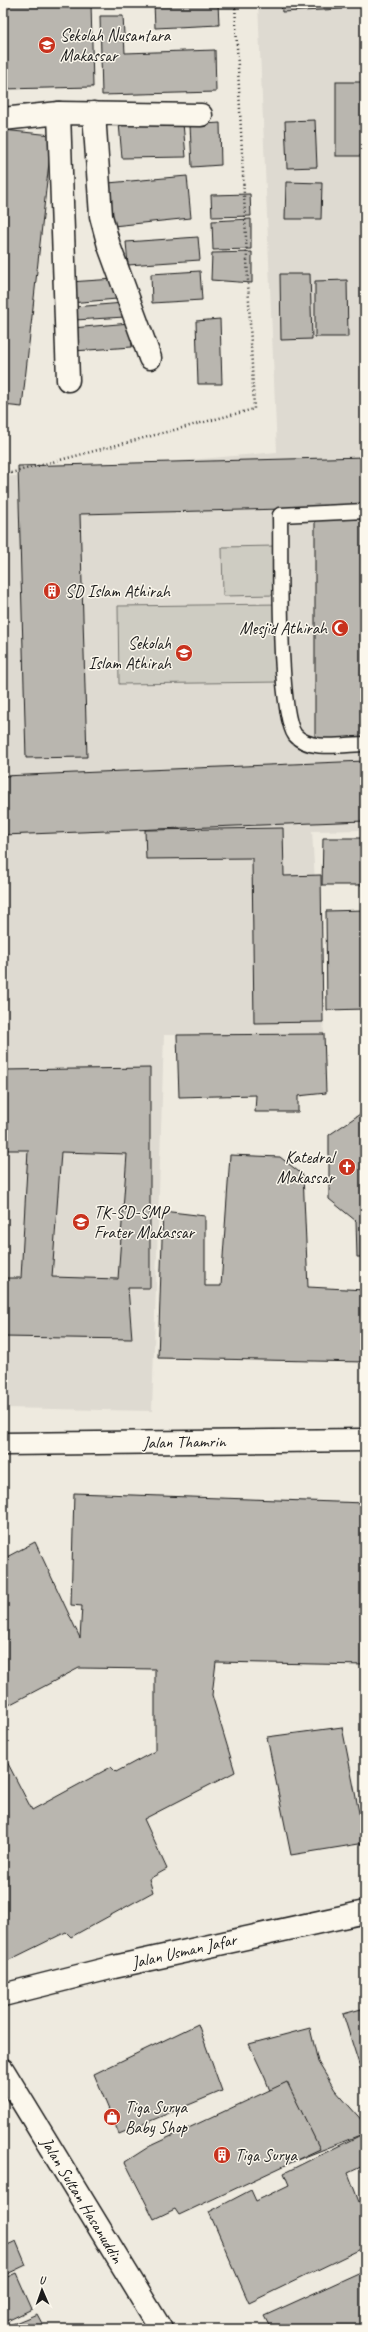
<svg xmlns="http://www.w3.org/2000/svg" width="368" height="2332" viewBox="0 0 368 2332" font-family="Caveat,sans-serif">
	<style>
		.built { fill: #dedad1 }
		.green { fill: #ceccc2; stroke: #75746f }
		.building { fill: #b9b6af; stroke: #1c1c1c; fill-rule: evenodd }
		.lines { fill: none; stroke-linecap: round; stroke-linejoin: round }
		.service-casing { stroke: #1c1c1c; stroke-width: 17 }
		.minor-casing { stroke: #1c1c1c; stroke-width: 25 }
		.tertiary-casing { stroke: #1c1c1c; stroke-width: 25 }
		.secondary-casing { stroke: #1c1c1c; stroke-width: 25 }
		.path { stroke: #1c1c1c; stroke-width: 2.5; stroke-dasharray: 1 3; stroke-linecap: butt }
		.service { stroke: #fbf7ec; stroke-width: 14 }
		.minor { stroke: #fbf7ec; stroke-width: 22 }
		.tertiary { stroke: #fbf7ec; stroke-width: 22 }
		.secondary { stroke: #fbf7ec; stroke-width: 22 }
		.labels { text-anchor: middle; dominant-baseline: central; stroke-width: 3; stroke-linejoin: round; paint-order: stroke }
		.poi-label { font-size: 17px; fill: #1c1c1c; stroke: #fbf7ec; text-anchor: start }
		.street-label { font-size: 17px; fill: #1c1c1c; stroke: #fbf7ec }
	</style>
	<rect width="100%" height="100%" fill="#eeeadf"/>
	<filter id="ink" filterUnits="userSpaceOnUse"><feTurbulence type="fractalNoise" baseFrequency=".025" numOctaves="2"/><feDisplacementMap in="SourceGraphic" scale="8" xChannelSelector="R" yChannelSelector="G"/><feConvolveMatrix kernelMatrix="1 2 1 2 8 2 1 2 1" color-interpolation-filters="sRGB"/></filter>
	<g filter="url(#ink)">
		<polygon class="built" points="258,3 365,3 365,830 312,831 324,1034 164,1035 152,1411 3,1408 3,477 277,452"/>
		<g class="green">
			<polygon points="275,546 277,595 223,596 222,547"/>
			<polygon points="280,604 281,682 119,684 118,606"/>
		</g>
		<g class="building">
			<polygon points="3,3 91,3 93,87 3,89"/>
			<polygon points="154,3 218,3 219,25 155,28"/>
			<polygon points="281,3 342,3 342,9 282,12"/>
			<polygon points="100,16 123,16 125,53 215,50 216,92 102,95"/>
			<rect x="336" y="82" width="29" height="74"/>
			<polygon points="315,120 317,167 287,168 285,121"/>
			<polygon points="119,123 183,123 186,157 122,158"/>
			<polygon points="220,123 221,165 192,167 190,125"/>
			<polygon points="3,130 52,135 22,407 3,405"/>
			<polygon points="187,176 191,218 113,226 108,183"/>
			<polygon points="286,182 322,183 321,219 285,219"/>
			<polygon points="250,194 251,216 212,217 211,195"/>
			<polygon points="251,219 251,249 213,250 212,221"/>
			<polygon points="198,237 200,260 128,265 126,242"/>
			<polygon points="252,252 252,283 211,280 212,253"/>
			<polygon points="200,271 202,300 152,303 151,274"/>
			<polygon points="280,274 310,274 312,339 281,340"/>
			<polygon points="115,279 117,299 70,303 69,282"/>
			<polygon points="347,280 348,337 315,337 315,281"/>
			<polygon points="124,303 125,317 75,320 74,307"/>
			<polygon points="220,319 222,384 198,384 196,321"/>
			<polygon points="130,323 132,347 74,351 72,328"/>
			<polygon points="365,457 365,507 80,514 87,757 26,758 18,466"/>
			<polygon points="315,516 365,516 365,742 315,740"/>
			<polygon points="365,761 365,821 3,835 3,776"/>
			<polygon points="283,828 284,876 321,875 323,1022 254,1023 252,858 146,859 145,830"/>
			<polygon points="323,838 365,838 365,885 322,885"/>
			<polygon points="365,910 365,1009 327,1010 326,911"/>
			<polygon points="324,1034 326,1093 298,1096 298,1112 255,1112 256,1095 179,1097 177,1035"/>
			<path d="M150 1068V1288H128L132 1339 3 1337V1278H21L28 1150H3V1070ZM61 1152 127 1154 118 1279 52 1277Z"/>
			<polygon points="363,1069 365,1069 365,1257 357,1257 356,1221 329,1199 329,1135 363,1112"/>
			<polygon points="230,1155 280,1157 303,1175 308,1287 365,1290 365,1362 158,1358 163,1211 205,1216 205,1286 221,1286"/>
			<polygon points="74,1493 365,1503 365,1665 216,1662 212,1695 235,1772 144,1819 167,1869 149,1879 153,1892 71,1937 66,1932 3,1963 3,1754 32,1810 111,1767 116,1772 155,1751 155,1669 79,1668 3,1708 3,1559 35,1542 80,1638 82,1606 71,1605"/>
			<polygon points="342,1727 365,1843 291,1855 267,1737"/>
			<polygon points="365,2008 365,2083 343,2014"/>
			<polygon points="198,2024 222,2091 119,2134 94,2074"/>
			<polygon points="310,2028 318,2062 335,2090 365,2124 365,2133 297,2160 265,2078 249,2044"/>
			<polygon points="287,2082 320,2149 179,2215 175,2209 154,2219 125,2162 150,2146"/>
			<polygon points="365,2133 365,2165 348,2173 359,2202 365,2203 365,2247 249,2303 209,2212 251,2190 256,2201 289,2185 284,2173"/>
			<polygon points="16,2241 26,2265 3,2276 3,2247"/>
			<polygon points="365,2270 365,2329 271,2329 264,2316"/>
			<polygon points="16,2273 32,2309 3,2323 3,2279"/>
			<polygon points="37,2314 45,2329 3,2329 3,2328"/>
		</g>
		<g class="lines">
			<defs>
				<path id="service" d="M365 511 280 515C281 553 277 710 295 735 309 752 346 744 365 744"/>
				<g id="minor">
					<polyline points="59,113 68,380"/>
					<polyline points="94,113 101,216 109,246 150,358"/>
					<polyline points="3,119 59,113 201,115"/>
				</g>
				<g id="tertiary">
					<polyline points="3,1444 365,1440"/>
					<polyline points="3,1995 114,1967 365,1912"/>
				</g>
				<polyline id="secondary" points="3,2070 161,2329"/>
			</defs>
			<use href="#service" class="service-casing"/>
			<use href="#minor" class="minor-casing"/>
			<use href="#tertiary" class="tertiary-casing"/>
			<use href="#secondary" class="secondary-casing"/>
			<polyline class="path" points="3,475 254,409 235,3"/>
			<use href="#service" class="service"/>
			<use href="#minor" class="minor"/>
			<use href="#tertiary" class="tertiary"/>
			<use href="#secondary" class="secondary"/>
		</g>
	</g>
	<defs>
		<symbol id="school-disc" viewBox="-11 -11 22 22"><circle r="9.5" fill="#c8321e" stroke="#fbf7ec"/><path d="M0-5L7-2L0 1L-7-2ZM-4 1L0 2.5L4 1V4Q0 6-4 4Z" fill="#fff"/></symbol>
		<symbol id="building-disc" viewBox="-11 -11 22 22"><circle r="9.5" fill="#c8321e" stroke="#fbf7ec"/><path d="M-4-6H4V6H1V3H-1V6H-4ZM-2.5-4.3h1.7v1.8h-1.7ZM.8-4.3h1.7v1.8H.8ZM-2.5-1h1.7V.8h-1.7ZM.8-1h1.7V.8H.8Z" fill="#fff"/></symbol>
		<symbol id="mosque-disc" viewBox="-11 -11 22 22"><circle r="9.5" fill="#c8321e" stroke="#fbf7ec"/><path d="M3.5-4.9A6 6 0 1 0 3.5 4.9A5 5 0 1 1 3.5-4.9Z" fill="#fff"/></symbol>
		<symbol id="church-disc" viewBox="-11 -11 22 22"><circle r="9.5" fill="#c8321e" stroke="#fbf7ec"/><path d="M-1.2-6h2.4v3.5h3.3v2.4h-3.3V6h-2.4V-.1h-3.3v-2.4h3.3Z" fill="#fff"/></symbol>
		<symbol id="shop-disc" viewBox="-11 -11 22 22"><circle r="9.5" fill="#c8321e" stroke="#fbf7ec"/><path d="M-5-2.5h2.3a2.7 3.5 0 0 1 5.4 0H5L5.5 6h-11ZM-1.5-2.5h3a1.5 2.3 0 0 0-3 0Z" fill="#fff"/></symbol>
	</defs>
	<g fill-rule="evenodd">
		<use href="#school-disc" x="37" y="35" width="20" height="20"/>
		<use href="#building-disc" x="42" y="581" width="20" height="20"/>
		<use href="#mosque-disc" x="330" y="618" width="20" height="20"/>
		<use href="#school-disc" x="174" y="643" width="20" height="20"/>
		<use href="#church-disc" x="337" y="1157" width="20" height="20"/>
		<use href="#school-disc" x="71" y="1212" width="20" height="20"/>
		<use href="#shop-disc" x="102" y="2107" width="20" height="20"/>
		<use href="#building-disc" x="212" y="2145" width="20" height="20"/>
	</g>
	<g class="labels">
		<g class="poi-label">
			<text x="60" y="35">Sekolah Nusantara<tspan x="60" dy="20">Makassar</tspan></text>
			<text x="65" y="591">SD Islam Athirah</text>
			<text x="327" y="628" text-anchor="end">Mesjid Athirah</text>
			<text x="171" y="643" text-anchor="end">Sekolah<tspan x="171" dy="20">Islam Athirah</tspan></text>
			<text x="334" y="1157" text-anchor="end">Katedral<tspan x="334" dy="20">Makassar</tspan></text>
			<text x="94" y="1212">TK-SD-SMP<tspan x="94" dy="20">Frater Makassar</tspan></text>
			<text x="125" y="2107">Tiga Surya<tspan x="125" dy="20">Baby Shop</tspan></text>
			<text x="235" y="2155">Tiga Surya</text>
		</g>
		<g class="street-label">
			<text transform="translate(184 1442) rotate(-1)">Jalan Thamrin</text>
			<text transform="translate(184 1951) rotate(-13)">Jalan Usman Jafar</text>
			<text transform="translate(82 2200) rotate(59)">Jalan Sultan Hasanuddin</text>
		</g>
	</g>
	<rect width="368" height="2332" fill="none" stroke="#fbf7ec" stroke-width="16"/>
	<rect x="8" y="8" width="352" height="2316" fill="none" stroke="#1c1c1c" stroke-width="1.5" filter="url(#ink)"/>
	<g transform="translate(42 2290) rotate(358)" stroke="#fbf7ec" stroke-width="3" paint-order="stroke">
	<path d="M0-3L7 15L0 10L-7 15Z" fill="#1c1c1c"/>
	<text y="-6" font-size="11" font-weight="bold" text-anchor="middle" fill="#1c1c1c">U</text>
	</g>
</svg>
